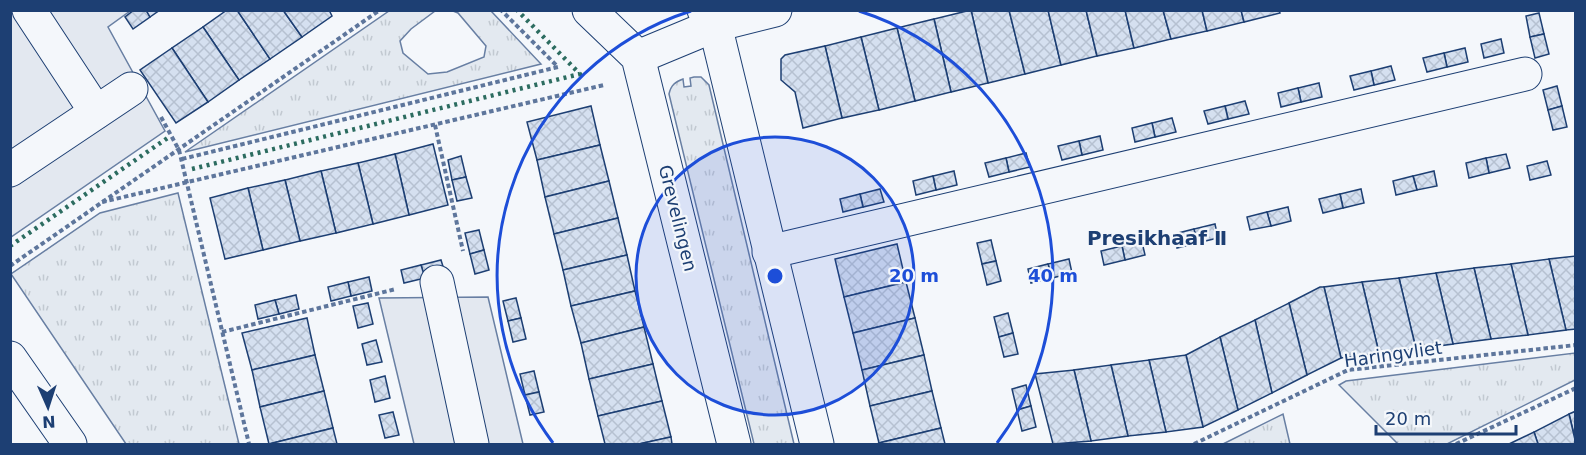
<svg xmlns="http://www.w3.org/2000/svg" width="1586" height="455" viewBox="0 0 1586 455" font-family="'DejaVu Sans',sans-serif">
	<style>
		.grass { fill: url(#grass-tufts); stroke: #687fa3; stroke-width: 1.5 }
		.parking { fill: #e3e8f0; stroke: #687fa3; stroke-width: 1.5 }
		.building { fill: url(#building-cross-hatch); stroke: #1d3f73; stroke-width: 1.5 }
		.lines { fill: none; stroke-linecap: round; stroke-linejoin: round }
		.minor-casing { stroke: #1d3f73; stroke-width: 35 }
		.path { stroke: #5e769c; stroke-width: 4; stroke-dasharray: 4.5 3; stroke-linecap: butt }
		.minor { stroke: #f4f7fb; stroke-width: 33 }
		.hedge { stroke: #2c6c60; stroke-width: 4.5; stroke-dasharray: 3 4.5; stroke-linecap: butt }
		.ring { fill: none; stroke: #1d4ed8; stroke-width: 3 }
		.labels { text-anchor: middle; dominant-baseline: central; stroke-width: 4.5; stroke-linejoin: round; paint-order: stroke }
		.street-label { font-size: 18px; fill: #1d3f73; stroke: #f4f7fb }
		.neighbourhood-label { font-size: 20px; font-weight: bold; fill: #1d3f73; stroke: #f4f7fb }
		.centre { fill: #1d4ed8; stroke: #f4f7fb; stroke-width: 3 }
		.ring-label { font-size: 18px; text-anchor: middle; font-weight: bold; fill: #1d4ed8; stroke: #f4f7fb; stroke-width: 4.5; stroke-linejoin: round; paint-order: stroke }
	</style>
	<defs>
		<pattern id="grass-tufts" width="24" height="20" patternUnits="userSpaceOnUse" patternTransform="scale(1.5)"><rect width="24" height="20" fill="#e3e9f0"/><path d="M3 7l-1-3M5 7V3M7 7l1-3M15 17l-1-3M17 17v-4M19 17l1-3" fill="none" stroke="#c2c9d1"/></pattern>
		<pattern id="building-cross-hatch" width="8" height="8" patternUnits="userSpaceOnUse" patternTransform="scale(1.5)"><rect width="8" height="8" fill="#d5e0f0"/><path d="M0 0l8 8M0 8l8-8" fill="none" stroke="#b6c1d1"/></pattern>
	</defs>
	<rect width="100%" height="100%" fill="#f4f7fb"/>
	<g class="grass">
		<polygon points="389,11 435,11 411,29 400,41 403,53 428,74 447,72 484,57 486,46 458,13 453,11 491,11 541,64 185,152"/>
		<path d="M694 77H701L709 85 794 444H754L669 94C671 85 675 82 683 79L684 87 691 86 690 78Z"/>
		<polygon points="178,193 239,444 126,444 11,274 100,213"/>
		<polygon points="1575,353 1575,380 1447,444 1398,444 1339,385 1346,381"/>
		<polygon points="1283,414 1290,444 1223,444"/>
	</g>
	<g class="parking">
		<polygon points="11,11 130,11 108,27 165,131 11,237"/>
		<polygon points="488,297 523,444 414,444 379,298"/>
	</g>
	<g class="building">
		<polygon points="134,10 146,10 150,17 133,29 125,17"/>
		<polygon points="146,10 160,10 150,17"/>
		<polygon points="227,10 237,10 270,59 239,80 203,27"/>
		<polygon points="237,10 283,10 302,37 270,59"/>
		<polygon points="283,10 329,10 332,16 302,37"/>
		<polygon points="971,10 1009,10 1025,74 988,83"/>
		<polygon points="971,10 988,83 951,92 934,19"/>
		<polygon points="1009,10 1048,10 1061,65 1025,74"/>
		<polygon points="1048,10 1086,10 1097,56 1061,65"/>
		<polygon points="1086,10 1125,10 1134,48 1097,56"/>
		<polygon points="1125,10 1163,10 1171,39 1134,48"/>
		<polygon points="1163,10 1202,10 1207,31 1171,39"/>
		<polygon points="1202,10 1241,10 1244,22 1207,31"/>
		<polygon points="1241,10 1279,10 1280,13 1244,22"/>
		<polygon points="1539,13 1544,34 1530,37 1526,16"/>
		<polygon points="934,19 951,92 915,101 897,28"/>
		<polygon points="203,27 239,80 208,102 172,48"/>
		<polygon points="897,28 915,101 879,110 861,37"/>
		<polygon points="1544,34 1549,54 1535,58 1530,37"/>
		<polygon points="861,37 879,110 842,118 825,46"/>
		<polygon points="1501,39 1504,53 1484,58 1481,44"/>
		<polygon points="825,46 842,118 803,128 795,92 781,80 781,59 785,55"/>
		<polygon points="172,48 208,102 176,123 140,70"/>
		<polygon points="1465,48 1468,62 1447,67 1444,53"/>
		<polygon points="1444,53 1447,67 1427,72 1423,58"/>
		<polygon points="1391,66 1395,80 1374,85 1371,71"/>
		<polygon points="1371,71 1374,85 1354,90 1350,76"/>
		<polygon points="1319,83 1322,97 1301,102 1298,88"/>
		<polygon points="1557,86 1562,106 1548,110 1543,90"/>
		<polygon points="1298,88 1301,102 1281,107 1278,93"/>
		<polygon points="1245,101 1249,114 1228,119 1225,106"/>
		<polygon points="591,106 600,145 537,160 527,122"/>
		<polygon points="1225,106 1228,119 1208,124 1204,111"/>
		<polygon points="1562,106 1567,127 1553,130 1548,110"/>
		<polygon points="1172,118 1176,132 1155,137 1152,123"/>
		<polygon points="1152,123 1155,137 1135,142 1132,128"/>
		<polygon points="1100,136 1103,150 1082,155 1079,141"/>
		<polygon points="1079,141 1082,155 1062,160 1058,146"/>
		<polygon points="433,144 448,205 409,215 395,154"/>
		<polygon points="600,145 609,181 545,197 537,160"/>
		<polygon points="1026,153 1030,167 1009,172 1006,158"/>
		<polygon points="395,154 409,215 373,224 358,163"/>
		<polygon points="1506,154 1510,168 1489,173 1486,158"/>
		<polygon points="461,156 466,177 452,180 448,160"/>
		<polygon points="1006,158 1009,172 989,177 985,163"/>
		<polygon points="1486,158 1489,173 1469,178 1466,163"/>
		<polygon points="1547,161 1551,175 1530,180 1527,166"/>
		<polygon points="358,163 373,224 336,233 321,171"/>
		<polygon points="321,171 336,233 300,241 285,180"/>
		<polygon points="954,171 957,185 936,190 933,176"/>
		<polygon points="1434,171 1437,186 1417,190 1413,176"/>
		<polygon points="933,176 936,190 916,195 913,181"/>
		<polygon points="1413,176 1417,190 1396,195 1393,181"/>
		<polygon points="466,177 472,198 457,201 452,180"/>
		<polygon points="285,180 300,241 263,250 248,188"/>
		<polygon points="609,181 618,218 554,234 545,197"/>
		<polygon points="248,188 263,250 225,259 210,198"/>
		<polygon points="880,189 884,202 863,207 860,194"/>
		<polygon points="1361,189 1364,203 1343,208 1340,194"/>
		<polygon points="860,194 863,207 843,212 840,199"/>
		<polygon points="1340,194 1343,208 1323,213 1319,199"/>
		<polygon points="1288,207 1291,221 1271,226 1267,212"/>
		<polygon points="1267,212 1271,226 1250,230 1247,217"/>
		<polygon points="618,218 627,255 563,270 554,234"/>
		<polygon points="1215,224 1218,238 1197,243 1194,229"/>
		<polygon points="1194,229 1197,243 1177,248 1174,234"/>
		<polygon points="479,230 484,250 470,254 465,233"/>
		<polygon points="991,240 996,261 982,264 977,243"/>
		<polygon points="1142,242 1145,255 1125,260 1122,246"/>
		<polygon points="897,244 906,282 844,297 835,259"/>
		<polygon points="1122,246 1125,260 1104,265 1101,251"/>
		<polygon points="484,250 489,270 475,274 470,254"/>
		<polygon points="627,255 635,291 571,306 563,270"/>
		<polygon points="1576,256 1576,329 1566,330 1549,259"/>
		<polygon points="1069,259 1072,273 1052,278 1048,264"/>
		<polygon points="1549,259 1566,330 1528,335 1511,264"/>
		<polygon points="441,260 445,273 425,278 421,265"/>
		<polygon points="996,261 1001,281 987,285 982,264"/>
		<polygon points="1048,264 1052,278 1031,283 1028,269"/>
		<polygon points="1511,264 1528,335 1491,339 1474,268"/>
		<polygon points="421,265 425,278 404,283 401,270"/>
		<polygon points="1474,268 1491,339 1453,344 1436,273"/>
		<polygon points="1436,273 1453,344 1416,349 1399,278"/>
		<polygon points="369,277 372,291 351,296 348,282"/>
		<polygon points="1399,278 1416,349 1379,353 1362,282"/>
		<polygon points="348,282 351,296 331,301 328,287"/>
		<polygon points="906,282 915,318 853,333 844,297"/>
		<polygon points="1362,282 1379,353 1341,358 1324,287"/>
		<polygon points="1320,287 1324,287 1341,358 1307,375 1289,303"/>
		<polygon points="635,291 644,327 581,343 571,306"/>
		<polygon points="296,295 299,309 279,314 275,300"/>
		<polygon points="516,298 521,318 508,321 503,301"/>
		<polygon points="275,300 279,314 258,319 255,305"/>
		<polygon points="368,303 373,324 358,328 353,306"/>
		<polygon points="1289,303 1307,375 1272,393 1255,320"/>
		<polygon points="1008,313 1013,333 999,337 994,317"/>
		<polygon points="307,318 315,355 252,370 242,333"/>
		<polygon points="521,318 526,339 513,342 508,321"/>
		<polygon points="915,318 924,355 862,370 853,333"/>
		<polygon points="1255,320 1272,393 1238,410 1220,337"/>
		<polygon points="644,327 653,364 589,379 581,343"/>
		<polygon points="1013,333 1018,354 1004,357 999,337"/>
		<polygon points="1220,337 1238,410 1203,427 1186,355"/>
		<polygon points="376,340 382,362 367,365 362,344"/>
		<polygon points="315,355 324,391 260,407 252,370"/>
		<polygon points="924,355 932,391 870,406 862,370"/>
		<polygon points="1186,355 1203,427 1166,432 1149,360"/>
		<polygon points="1149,360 1166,432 1128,436 1111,365"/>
		<polygon points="653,364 662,401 598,416 589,379"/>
		<polygon points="1111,365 1128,436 1091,441 1074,370"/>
		<polygon points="1074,370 1091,441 1053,444 1035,374"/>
		<polygon points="534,371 539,392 525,395 520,374"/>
		<polygon points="385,376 390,398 375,402 370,380"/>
		<polygon points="1026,385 1031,406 1017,410 1012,389"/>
		<polygon points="324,391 333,428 269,444 260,407"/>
		<polygon points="932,391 941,428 879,443 870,406"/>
		<polygon points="539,392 544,412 530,415 525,395"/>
		<polygon points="662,401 671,437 639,444 605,444 598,416"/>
		<polygon points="1031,406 1036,427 1022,431 1017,410"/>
		<polygon points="1576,411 1576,442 1569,414"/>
		<polygon points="393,412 399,435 385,438 379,415"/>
		<polygon points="1569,414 1576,444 1538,444 1534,432"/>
		<polygon points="333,428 337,444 269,444"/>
		<polygon points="941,428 945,444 880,444 879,443"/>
		<polygon points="1534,432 1538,444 1509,444"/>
		<polygon points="671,437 672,444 639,444 666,438"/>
	</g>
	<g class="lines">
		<defs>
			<g id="minor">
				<polyline points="29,10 96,112"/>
				<polyline points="589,10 638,57 734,444"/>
				<polyline points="704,10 715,25 817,444"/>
				<polyline points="638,57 715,25 775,10"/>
				<polyline points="10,170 131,89"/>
				<polyline points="769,252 1525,74"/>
				<polyline points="437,282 472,444"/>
				<polyline points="10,358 70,444"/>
			</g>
		</defs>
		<use href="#minor" class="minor-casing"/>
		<g class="path">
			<polyline points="161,117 179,150 249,444"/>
			<polyline points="435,125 463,251"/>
			<polyline points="182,159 558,67 501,10"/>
			<polyline points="102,202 604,85"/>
			<polyline points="10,266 380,10"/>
			<polyline points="222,332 396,289"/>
			<polyline points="1194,444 1348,370 1576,345"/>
			<polyline points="1456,444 1576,388"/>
		</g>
		<use href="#minor" class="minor"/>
		<g class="hedge">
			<polyline points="192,169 580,74 517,10"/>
			<polyline points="10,246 169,137"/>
		</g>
	</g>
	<circle cx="775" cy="276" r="139" fill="#1d4ed8" fill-opacity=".12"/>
	<g class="ring">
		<circle cx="775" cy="276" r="139"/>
		<path d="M553 443A278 278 0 0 1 691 11M859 11A278 278 0 0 1 997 443"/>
	</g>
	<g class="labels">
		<g class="street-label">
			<text transform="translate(678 218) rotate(76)">Grevelingen</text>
			<text transform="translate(1393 354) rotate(-8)">Haringvliet</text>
		</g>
		<g class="neighbourhood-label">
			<text x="1157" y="238">Presikhaaf Ⅱ</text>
		</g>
	</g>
	<circle cx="775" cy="276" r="9" class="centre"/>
	<g class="ring-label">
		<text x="914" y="282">20 m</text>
		<text x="1053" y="282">40 m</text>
	</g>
	<rect width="1586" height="455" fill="none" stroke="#1d3f73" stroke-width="24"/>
	<g transform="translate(48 407) rotate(177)" stroke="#f4f7fb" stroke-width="4.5" paint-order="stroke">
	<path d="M0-4.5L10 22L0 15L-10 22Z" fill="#1d3f73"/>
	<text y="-9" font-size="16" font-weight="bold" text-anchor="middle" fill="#1d3f73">N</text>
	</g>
	<path d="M1376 425v9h140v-9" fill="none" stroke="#1d3f73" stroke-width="3"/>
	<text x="1385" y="425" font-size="18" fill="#1d3f73" stroke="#f4f7fb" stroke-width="4.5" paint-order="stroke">20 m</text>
</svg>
